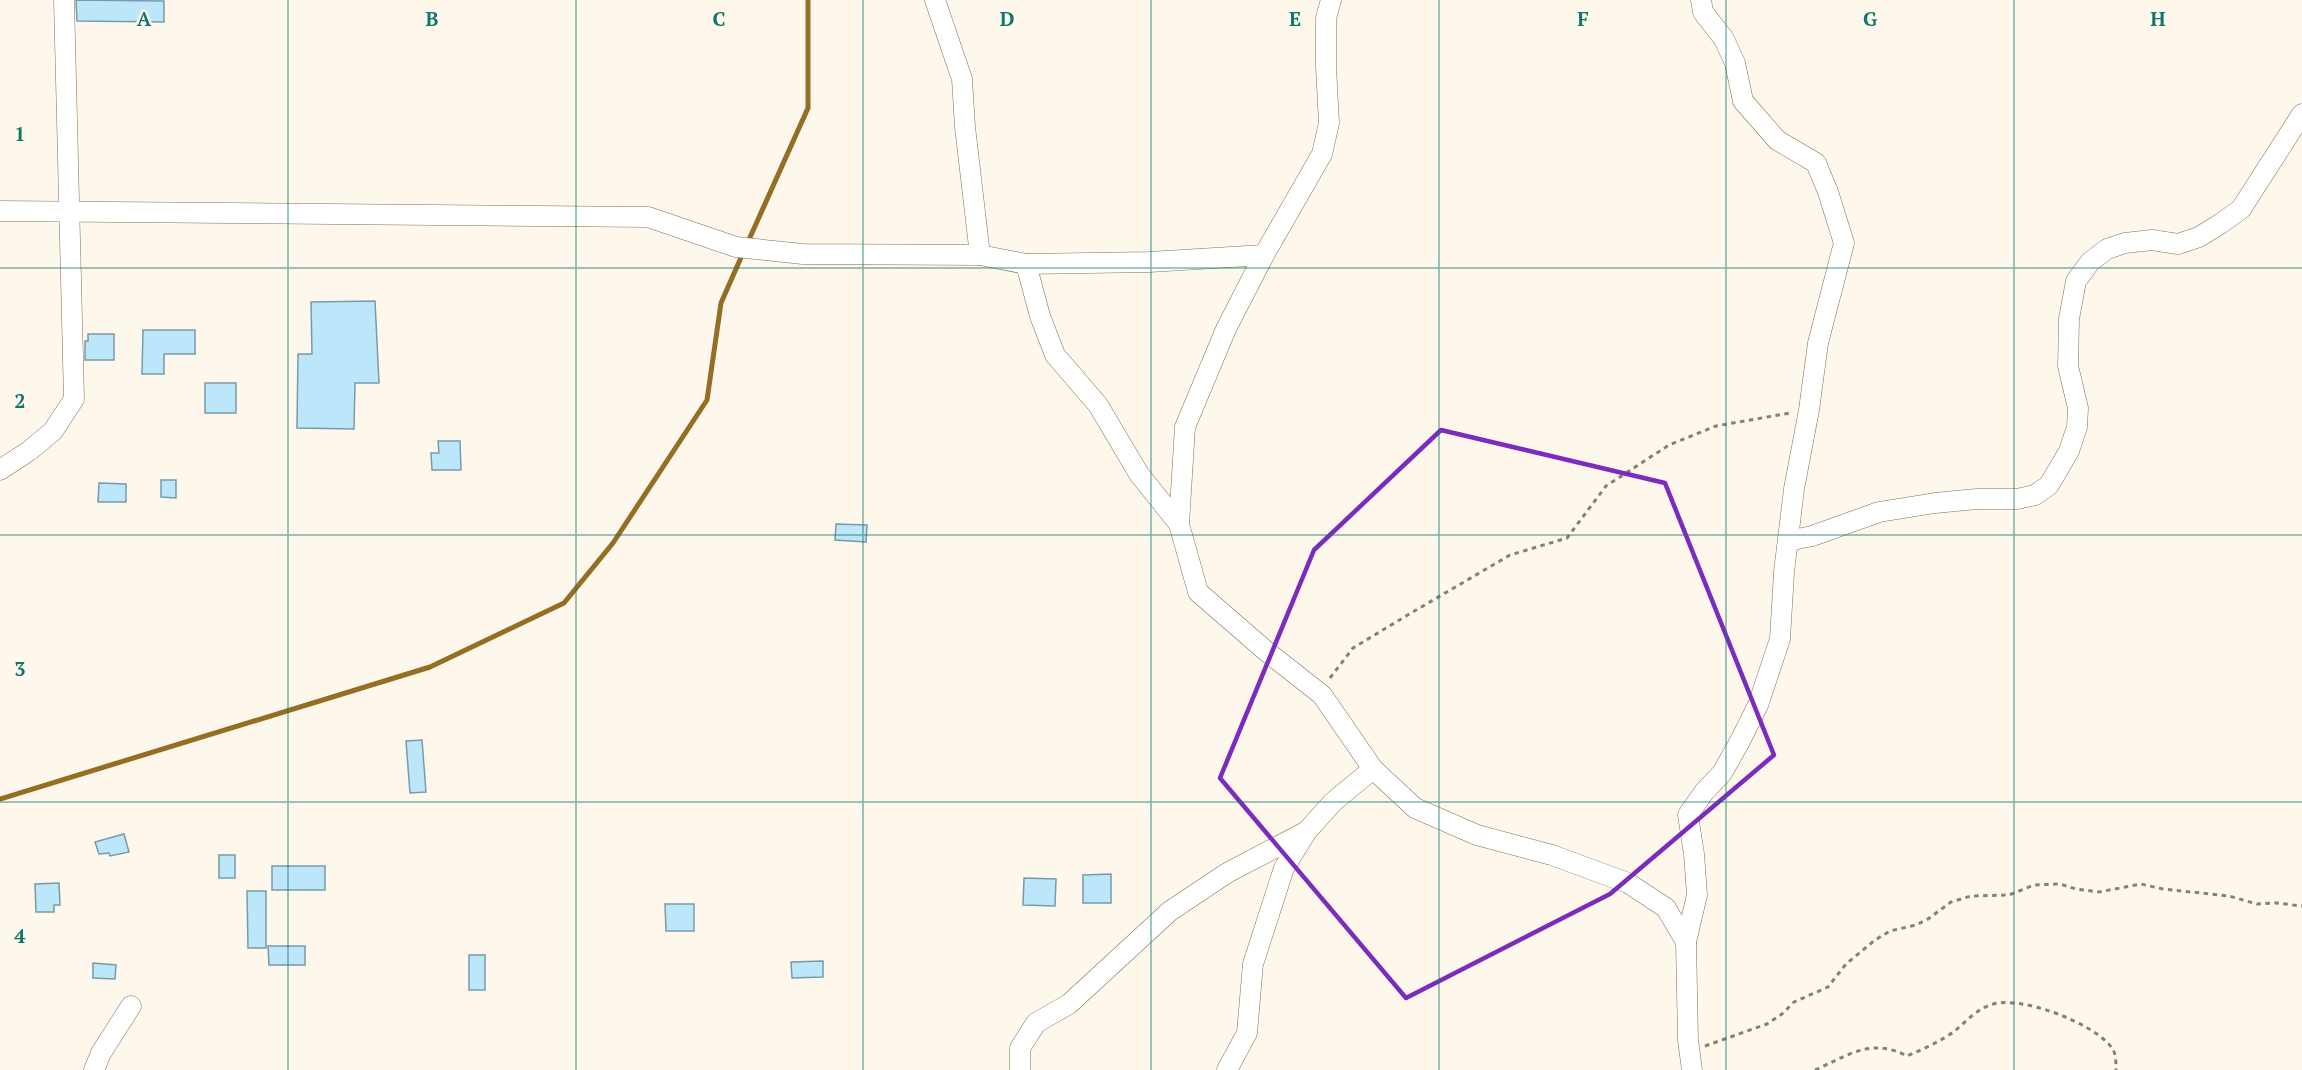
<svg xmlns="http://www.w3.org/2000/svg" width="2302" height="1070" viewBox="0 0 2302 1070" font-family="'PT Serif',serif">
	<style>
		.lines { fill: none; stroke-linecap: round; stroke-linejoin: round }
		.stream { stroke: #946e23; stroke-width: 5 }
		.building { fill: #bce7fa; stroke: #799ba9; stroke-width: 1.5 }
		.minor-casing { stroke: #807056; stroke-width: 21 }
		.path { stroke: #868075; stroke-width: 3; stroke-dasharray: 4.5 4.5; stroke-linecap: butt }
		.minor { stroke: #fff; stroke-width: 20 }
		.marked { fill: none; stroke: #7b2cbf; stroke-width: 4.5; stroke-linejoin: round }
		.grid { fill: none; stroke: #0f766e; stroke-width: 1.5; stroke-opacity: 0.55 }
		.grid-label { font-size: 20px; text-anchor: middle; font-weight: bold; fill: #0f766e; stroke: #fef7eb; stroke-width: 5; stroke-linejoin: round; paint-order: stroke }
	</style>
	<rect width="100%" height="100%" fill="#fef7eb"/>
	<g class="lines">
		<g class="stream">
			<polyline points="747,244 808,108 808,0"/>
			<polyline points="0,799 430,667 564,603 613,543 707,400 721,303 743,253"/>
		</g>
	</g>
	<g class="building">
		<polygon points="76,0 164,1 164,22 77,21"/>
		<polygon points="375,301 379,383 355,383 354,429 297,428 298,354 312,354 311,302"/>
		<polygon points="143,330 195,330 195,354 164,354 164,374 142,374"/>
		<polygon points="88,334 114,334 114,360 85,360 85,341 88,341"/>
		<rect x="205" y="383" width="31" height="30"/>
		<polygon points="438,441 460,441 461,470 432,470 431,453 439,453"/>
		<polygon points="161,480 176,480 176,498 161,497"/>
		<polygon points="99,483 126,484 126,502 98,502"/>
		<polygon points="836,524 867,525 866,542 835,540"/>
		<polygon points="422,740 426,792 410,793 406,741"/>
		<polygon points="124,834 129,852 110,856 109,853 99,854 95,842"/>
		<rect x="219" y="855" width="16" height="23"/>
		<rect x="272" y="866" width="53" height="24"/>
		<polygon points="1111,874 1111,903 1083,903 1083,875"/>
		<polygon points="1024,878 1056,879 1055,906 1023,905"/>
		<polygon points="59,883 60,905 54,905 54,912 36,912 35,884"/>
		<polygon points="247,891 266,891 266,948 248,948"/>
		<polygon points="665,904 694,904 694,931 666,931"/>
		<polygon points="268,946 305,946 305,965 269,965"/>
		<rect x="469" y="955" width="16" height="35"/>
		<polygon points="823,961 823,977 792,978 791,962"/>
		<polygon points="93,963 116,965 115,979 93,978"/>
	</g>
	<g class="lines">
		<defs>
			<g id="minor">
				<polyline points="935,0 962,79 965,127 980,255"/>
				<polyline points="0,211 648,217 736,247 803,254 980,255 1026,264 1149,262 1264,255 1226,329 1185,427 1179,524 1198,592 1266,651 1322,695 1373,769 1415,808 1477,835 1552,855 1628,883 1666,908 1686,942"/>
				<polyline points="1264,255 1322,154 1329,123 1326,67 1326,18 1331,0"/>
				<polyline points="1026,264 1040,316 1055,355 1098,405 1139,474 1179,524"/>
				<polyline points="0,470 29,451 53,431 74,399 64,0"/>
				<polyline points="1788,541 1812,536 1879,512 1935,503 1977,499 2017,499 2035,495 2049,485 2069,451 2077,427 2078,408 2068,366 2069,319 2076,281 2090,262 2107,249 2125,243 2152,240 2178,244 2199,237 2220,224 2241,209 2302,114"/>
				<polyline points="94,1070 101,1053 131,1006"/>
				<polyline points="1020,1070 1020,1048 1036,1023 1069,1004 1170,911 1227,873 1307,831"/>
				<polyline points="1227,1070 1247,1033 1253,964 1284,868 1307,831 1333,802 1373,769"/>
				<polyline points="1692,1070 1688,1040 1686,942 1697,895 1694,854 1688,815 1704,792 1722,773 1739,743 1758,705 1780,639 1784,572 1794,489 1809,410 1818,343 1844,243 1828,192 1816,163 1777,140 1743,101 1735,63 1724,39 1703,12 1701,0"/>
			</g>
		</defs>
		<use href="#minor" class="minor-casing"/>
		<g class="path">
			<polyline points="1330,678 1353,648 1411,613 1510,555 1567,538 1606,486 1669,445 1716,426 1790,413"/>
			<polyline points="1705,1046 1767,1024 1782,1014 1794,1002 1828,987 1846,964 1875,940 1890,931 1916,925 1928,919 1951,902 1971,896 2009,895 2034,885 2060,884 2076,889 2099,892 2141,884 2163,889 2229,896 2257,904 2276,903 2302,906"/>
			<path d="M1815 1070C1847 1056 1871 1037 1907 1056 1921 1050 1935 1044 1949 1035 1963 1026 1973 1011 1990 1005 2019 994 2094 1023 2112 1048 2116 1053 2116 1063 2116 1070"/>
		</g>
		<use href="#minor" class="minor"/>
	</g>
	<path class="marked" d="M1441 430 1665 483 1774 755 1610 894 1406 998 1220 778 1314 550Z"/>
	<path class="grid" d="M288 0V1070M576 0V1070M863 0V1070M1151 0V1070M1439 0V1070M1726 0V1070M2014 0V1070M0 268H2302M0 535H2302M0 802H2302"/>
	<g class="grid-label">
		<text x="144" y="26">A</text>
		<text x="432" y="26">B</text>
		<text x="719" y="26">C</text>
		<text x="1007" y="26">D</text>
		<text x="1295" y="26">E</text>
		<text x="1583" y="26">F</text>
		<text x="1870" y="26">G</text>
		<text x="2158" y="26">H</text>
		<text x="20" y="141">1</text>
		<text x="20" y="408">2</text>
		<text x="20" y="676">3</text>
		<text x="20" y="943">4</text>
	</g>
</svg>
